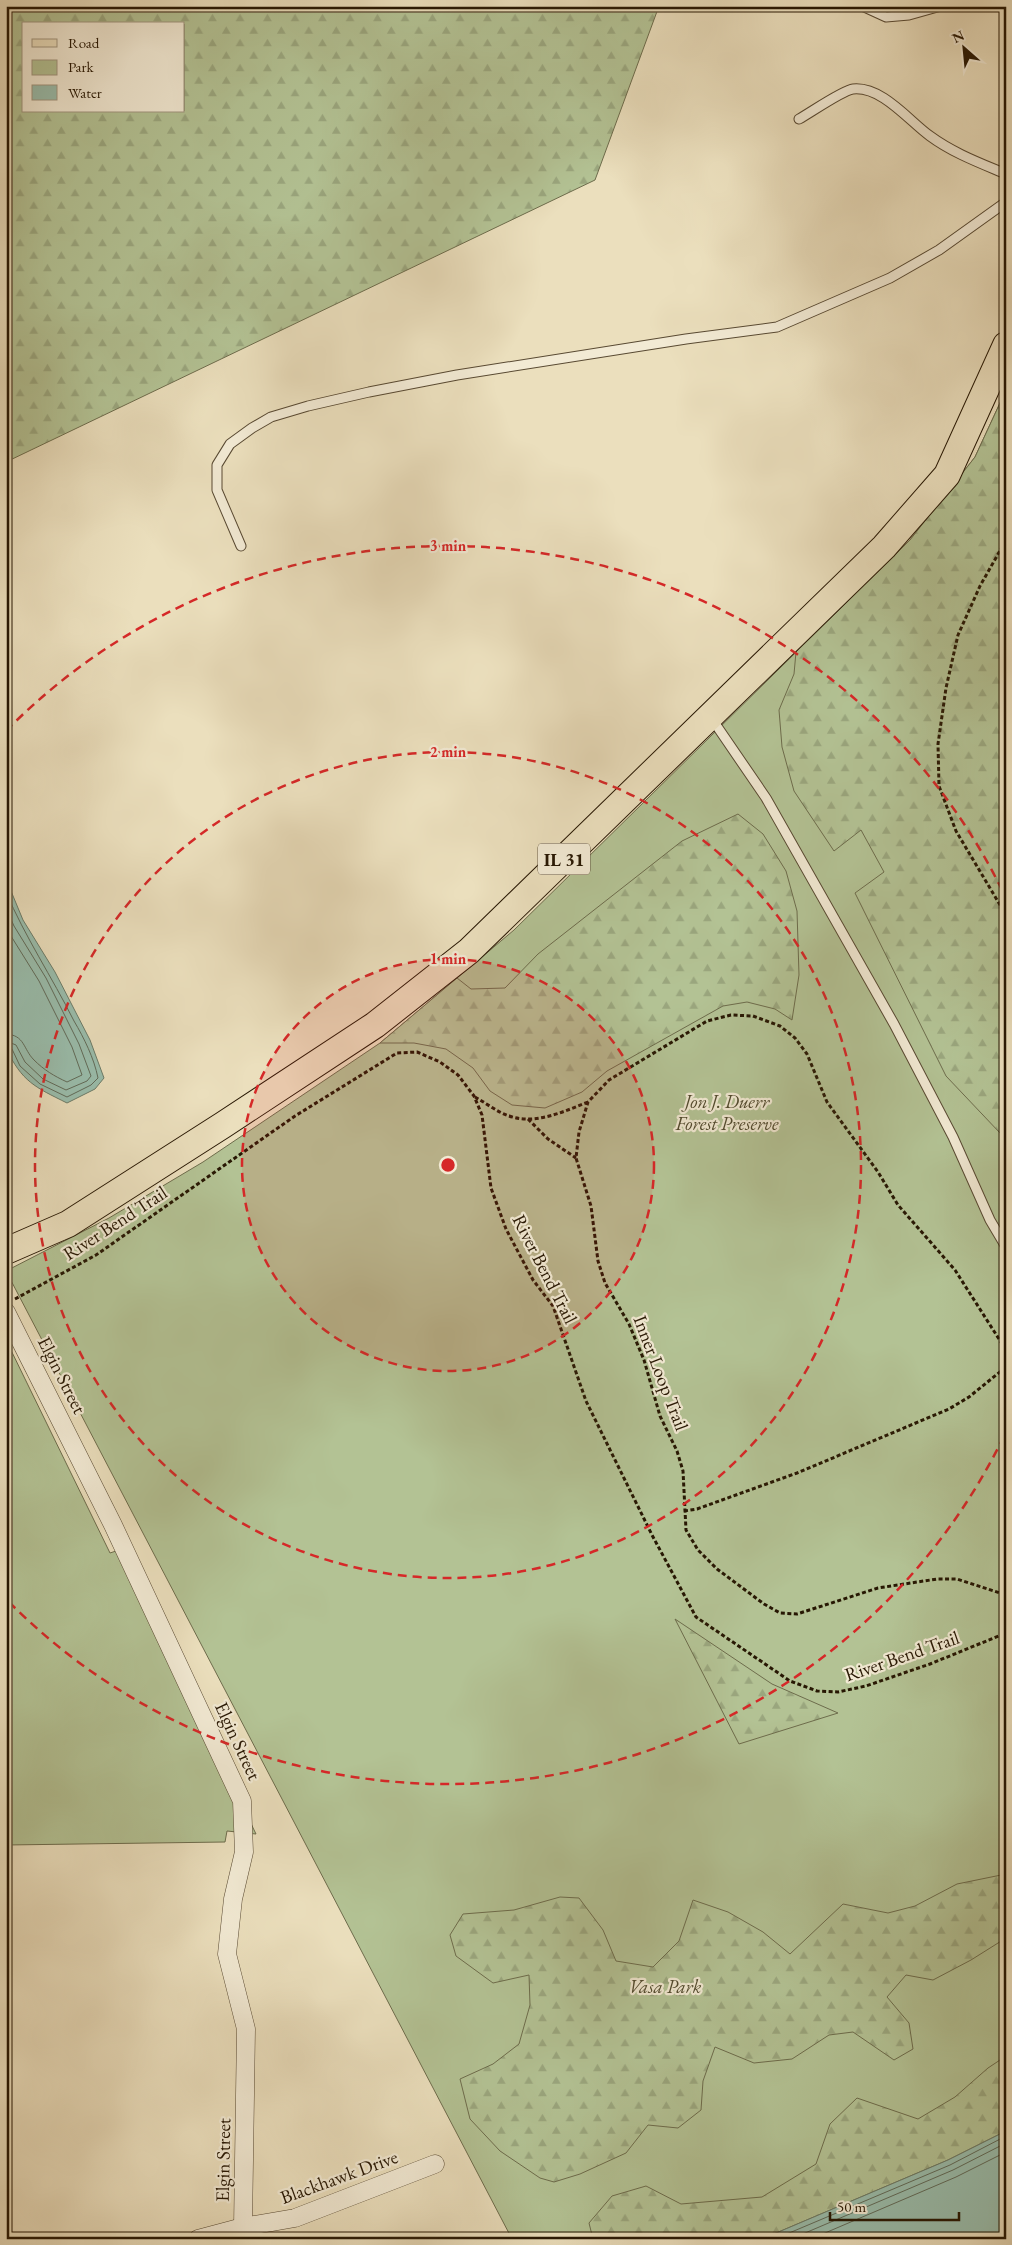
<svg xmlns="http://www.w3.org/2000/svg" width="1012" height="2245" viewBox="0 0 1012 2245" font-family="'EB Garamond',serif">
	<style>
		.green { fill: #b3c294; stroke: #6d6c4c }
		.forest { fill: url(#forest-firs); stroke: #6d6c4c; fill-rule: evenodd }
		.water { fill: #99bdac; stroke: #6b7b68 }
		.lines { fill: none; stroke-linecap: round; stroke-linejoin: round }
		.shore { stroke: #606a58; stroke-width: 1 }
		.service-casing { stroke: #584932; stroke-width: 11 }
		.minor-casing { stroke: #584932; stroke-width: 19 }
		.primary-casing { stroke: #271703; stroke-width: 28 }
		.path { stroke: #271703; stroke-width: 3; stroke-dasharray: 4 2.5; stroke-linecap: butt }
		.service { stroke: #f2ead4; stroke-width: 9 }
		.minor { stroke: #f2ead4; stroke-width: 18 }
		.primary { stroke: #ebdfbd; stroke-width: 26 }
		.ring { fill: none; stroke: #d62828; stroke-width: 2.5; stroke-dasharray: 9 6 }
		.labels { text-anchor: middle; dominant-baseline: central; stroke-width: 4.5; stroke-linejoin: round; paint-order: stroke }
		.shield { fill: #f2ead4; stroke: #645642; stroke-width: 1 }
		.shield-label { font-size: 18px; font-weight: bold; fill: #271703 }
		.park-label { font-size: 19px; font-style: italic; fill: #514a2e; stroke: #f2ead4 }
		.street-label { font-size: 19px; fill: #271703; stroke: #f2ead4 }
		.centre { fill: #d62828; stroke: #f2ead4; stroke-width: 2.5 }
		.ring-label { font-size: 15px; text-anchor: middle; font-weight: bold; fill: #d62828; stroke: #f2ead4; stroke-width: 4.5; stroke-linejoin: round; paint-order: stroke }
	</style>
	<defs>
		<pattern id="forest-firs" width="22" height="20" patternUnits="userSpaceOnUse" patternTransform="scale(1.25)"><rect width="22" height="20" fill="#b3c294"/><path d="M5 1l3.5 6h-7zM16 11l3.5 6h-7z" fill="#9aa67e"/></pattern>
	</defs>
	<rect width="100%" height="100%" fill="#ebdfbd"/>
	<filter id="stains"><feTurbulence type="fractalNoise" baseFrequency=".004" numOctaves="4"/><feColorMatrix values="0 0 0 0 .2 0 0 0 0 .09 0 0 0 0 .02 0 0 0 .5 -.17"/></filter>
	<radialGradient id="worn" r=".72"><stop offset=".6" stop-color="#630" stop-opacity="0"/><stop offset="1" stop-color="#630" stop-opacity=".3"/></radialGradient>
	<g class="green">
		<polygon points="1006,390 1006,2131 762,2239 512,2239 6,1271 109,1218 203,1162 380,1043 514,930 910,540 975,457"/>
		<polygon points="6,1340 110,1553 119,1550 256,1834 227,1831 225,1842 6,1845"/>
	</g>
	<g class="forest">
		<path d="M6 6H659L595 180 6 462ZM24 24H184V111H24Z"/>
		<polygon points="1006,390 1006,1132 1000,1133 946,1076 855,893 884,872 861,830 834,851 794,791 782,747 779,710 794,674 796,652 910,540 975,457"/>
		<polygon points="738,814 763,834 786,871 797,911 799,975 792,1020 775,1009 747,1002 723,1006 607,1071 582,1092 545,1108 512,1105 490,1091 473,1068 446,1049 414,1043 380,1043 457,978 471,989 505,988 538,954 682,841"/>
		<polygon points="675,1619 772,1684 838,1713 739,1744"/>
		<polygon points="1006,1874 1006,1938 971,1960 933,1980 906,1975 887,1997 909,2023 913,2049 894,2060 853,2032 829,2035 792,2059 754,2063 715,2047 703,2081 701,2110 678,2128 648,2125 626,2153 580,2174 554,2182 540,2178 500,2151 470,2119 460,2079 493,2064 519,2044 530,2005 529,1975 493,1983 456,1956 450,1935 463,1914 514,1910 560,1897 579,1898 603,1930 616,1961 653,1967 679,1941 693,1900 728,1912 763,1932 790,1954 843,1904 888,1913 915,1906 957,1884"/>
		<polygon points="1006,2056 1006,2131 948,2160 762,2239 593,2239 589,2223 612,2196 646,2186 681,2204 762,2197 816,2164 830,2124 857,2098 918,2119 955,2097 988,2068"/>
	</g>
	<g class="water">
		<path d="M6 879 23 920 55 972 90 1040 104 1078 95 1089 67 1103C35 1087 22 1082 6 1048Z"/>
		<polygon points="1006,2131 1006,2239 762,2239 948,2160"/>
	</g>
	<g class="lines">
		<g class="shore">
			<path d="M6 892C25 937 52 977 74 1021 84 1038 94 1058 98 1078L91 1085 67 1097 40 1084 20 1066 12 1049 6 1048"/>
			<polyline points="6,908 14,926 46,978 79,1044 91,1076 87,1081 66,1090 43,1079 25,1062 16,1045 6,1041"/>
			<path d="M6 928 39 981 72 1047 82 1075 67 1082C54 1076 44 1070 34 1060 23 1049 25 1035 6 1034"/>
			<polyline points="775,2239 950,2165 1006,2136"/>
			<polyline points="791,2239 953,2170 1006,2143"/>
			<polyline points="811,2239 956,2177 1006,2152"/>
		</g>
		<defs>
			<g id="service">
				<polyline points="862,6 886,17 909,15 941,6"/>
				<path d="M799 119C810 113 843 90 853 89 882 86 909 121 930 136 953 153 980 163 1006 174"/>
				<polyline points="241,546 217,490 217,465 230,444 252,428 271,417 308,406 369,392 457,375 686,339 777,327 890,278 939,250 1006,202"/>
				<polyline points="712,719 766,798 894,1024 953,1137 990,1220 1006,1247"/>
			</g>
			<g id="minor">
				<polyline points="6,1312 113,1525 242,1801 244,1852 233,1899 227,1954 246,2029 243,2227"/>
				<polyline points="198,2239 243,2227 295,2218 435,2164"/>
			</g>
			<polyline id="primary" points="6,1251 68,1224 223,1125 375,1025 469,951 884,547 947,475 1006,345"/>
		</defs>
		<use href="#service" class="service-casing"/>
		<use href="#minor" class="minor-casing"/>
		<use href="#primary" class="primary-casing"/>
		<g class="path">
			<polyline points="1006,540 980,586 958,635 946,688 938,744 939,786 956,831 1006,915"/>
			<path d="M475 1097C486 1103 497 1112 509 1116 535 1125 563 1112 588 1102"/>
			<polyline points="528,1119 548,1139 576,1158"/>
			<polyline points="15,1299 96,1255 295,1116 397,1053 417,1052 440,1062 458,1075 474,1096 482,1115 491,1188 506,1229 533,1280 553,1306 586,1401 652,1535 696,1617 790,1681 817,1691 838,1692 866,1686 930,1664 1006,1633"/>
			<polyline points="1006,1350 955,1270 898,1205 878,1172 827,1102 807,1054 795,1038 780,1026 753,1016 731,1015 707,1021 609,1080 588,1102 579,1132 576,1158 591,1206 598,1261 605,1283 629,1324 644,1360 660,1416 677,1451 683,1471 686,1530 698,1550 717,1569 764,1604 780,1613 797,1614 878,1588 937,1579 957,1579 1006,1595"/>
			<polyline points="684,1511 697,1509 797,1473 949,1409 969,1397 1006,1367"/>
		</g>
		<use href="#service" class="service"/>
		<use href="#minor" class="minor"/>
		<use href="#primary" class="primary"/>
	</g>
	<circle cx="448" cy="1165" r="206" fill="#d62828" fill-opacity=".12"/>
	<g class="ring">
		<circle cx="448" cy="1165" r="206"/>
		<circle cx="448" cy="1165" r="413"/>
		<path d="M1004 1436A619 619 0 0 1 6 1599M6 731A619 619 0 0 1 1004 894"/>
	</g>
	<g class="labels">
		<rect class="shield" x="538" y="843.5" width="52" height="31" rx="4"/>
		<g class="shield-label">
			<text x="564" y="859">IL 31</text>
		</g>
		<g class="park-label">
			<text x="727" y="1101">Jon J. Duerr<tspan x="727" dy="22">Forest Preserve</tspan></text>
			<text x="665" y="1986">Vasa Park</text>
		</g>
		<g class="street-label">
			<text transform="translate(115 1223) rotate(-33)">River Bend Trail</text>
			<text transform="translate(545 1269) rotate(63)">River Bend Trail</text>
			<text transform="translate(661 1373) rotate(69)">Inner Loop Trail</text>
			<text transform="translate(62 1375) rotate(63)">Elgin Street</text>
			<text transform="translate(902 1656) rotate(-19)">River Bend Trail</text>
			<text transform="translate(238 1741) rotate(65)">Elgin Street</text>
			<text transform="translate(223 2160) rotate(-89)">Elgin Street</text>
			<text transform="translate(339 2177) rotate(-20)">Blackhawk Drive</text>
		</g>
	</g>
	<circle cx="448" cy="1165" r="8" class="centre"/>
	<g class="ring-label">
		<text x="448" y="551">3 min</text>
		<text x="448" y="757">2 min</text>
		<text x="448" y="964">1 min</text>
	</g>
	<rect width="1012" height="2245" fill="none" stroke="#ebdfbd" stroke-width="25"/>
	<rect x="8" y="8" width="997" height="2230" fill="none" stroke="#271703" stroke-width="2.5"/>
	<rect x="12" y="12" width="987" height="2220" fill="none" stroke="#271703"/>
	<rect x="22" y="22" width="162" height="90" fill="#f2ead4" stroke="#a19680"/>
	<rect x="32" y="39" width="25" height="8" fill="#ebdfbd" stroke="#a19680"/>
	<text x="68" y="48" font-size="15" fill="#271703">Road</text>
	<rect x="32" y="60" width="25" height="15" fill="#b3c294" stroke="#a19680"/>
	<text x="68" y="72" font-size="15" fill="#271703">Park</text>
	<rect x="32" y="85" width="25" height="15" fill="#99bdac" stroke="#a19680"/>
	<text x="68" y="98" font-size="15" fill="#271703">Water</text>
	<g transform="translate(964 48) rotate(333)" stroke="#f2ead4" stroke-width="4" paint-order="stroke">
	<path d="M0-4L9 19L0 12L-9 19Z" fill="#271703"/>
	<text y="-8" font-size="14" font-weight="bold" text-anchor="middle" fill="#271703">N</text>
	</g>
	<path d="M830 2212v8h129v-8" fill="none" stroke="#271703" stroke-width="2.5"/>
	<text x="837" y="2212" font-size="15" fill="#271703" stroke="#f2ead4" stroke-width="4" paint-order="stroke">50 m</text>
	<rect width="100%" height="100%" filter="url(#stains)"/>
	<rect width="100%" height="100%" fill="url(#worn)"/>
</svg>
